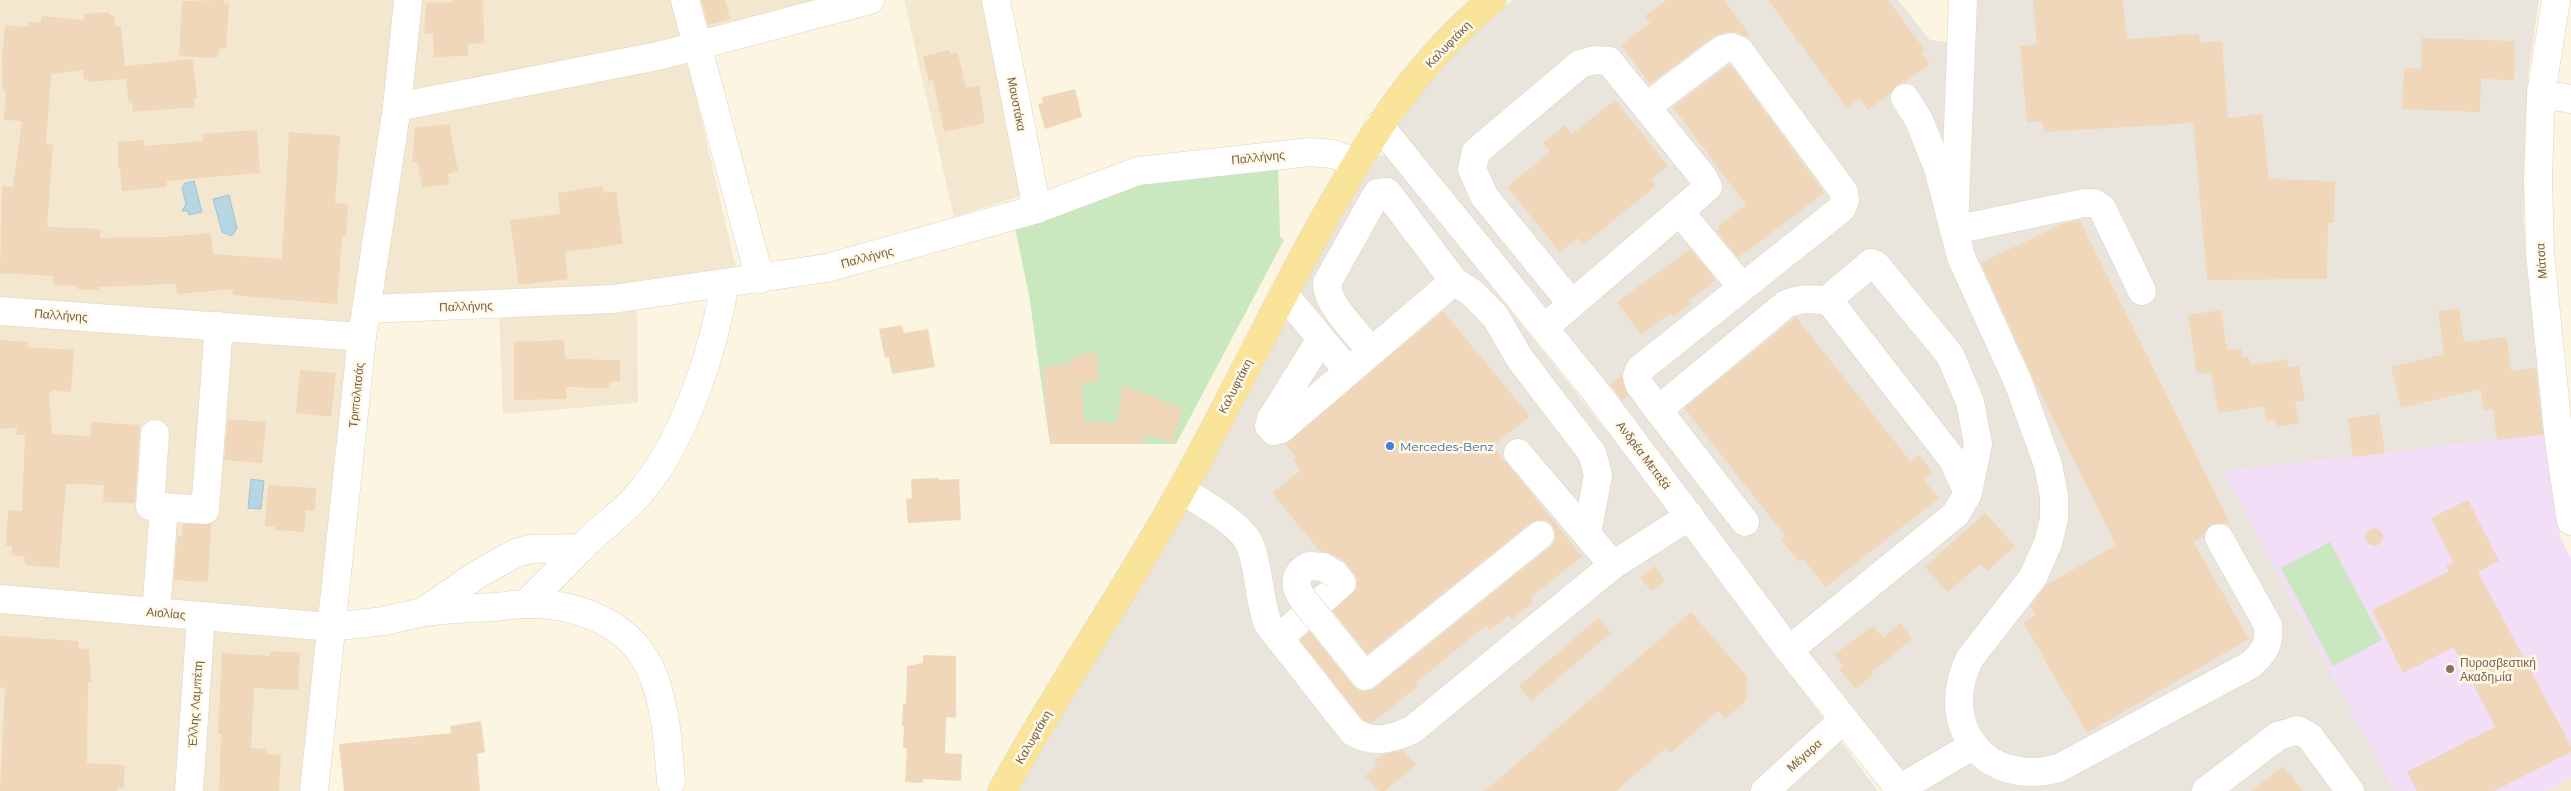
<svg xmlns="http://www.w3.org/2000/svg" width="2571" height="791" viewBox="0 0 2571 791" font-family="Montserrat,sans-serif">
	<style>
		.residential { fill: #f3e8cf }
		.industrial { fill: #eae5dc }
		.education { fill: #f2def7 }
		.green { fill: #cae8c0 }
		.water { fill: #b6d6e4; stroke: #9dc4d5 }
		.building { fill: #f0d7b9 }
		.lines { fill: none; stroke-linecap: round; stroke-linejoin: round }
		.minor-casing { stroke: #dfd2bd; stroke-width: 29 }
		.major-casing { stroke: #ddd8d3; stroke-width: 29 }
		.minor { stroke: #fff; stroke-width: 28 }
		.major { stroke: #f9e49a; stroke-width: 28 }
		.minor-bridge-casing { stroke: #dfd2bd; stroke-width: 29; stroke-linecap: butt }
		.minor-bridge { stroke: #fff; stroke-width: 28 }
		.shop-dot { fill: #3f7fe0; stroke: #fff9e6; stroke-width: 2 }
		.education-dot { fill: #8d6e63; stroke: #fff9e6; stroke-width: 2 }
		.labels { text-anchor: middle; dominant-baseline: central; stroke-width: 5; stroke-linejoin: round; paint-order: stroke }
		.street-label { font-size: 12px; fill: #715d49; stroke: #fff9e6 }
		.shop-label { font-size: 12px; fill: #366cbe; stroke: #fff9e6; text-anchor: start }
		.education-label { font-size: 12px; fill: #785e54; stroke: #fff9e6; text-anchor: start }
	</style>
	<rect width="100%" height="100%" fill="#fbf5e1"/>
	<g class="residential">
		<polygon points="0,0 847,0 684,44 741,290 637,310 638,403 503,414 499,313 354,324 0,300"/>
		<polygon points="904,0 987,0 1024,195 954,217"/>
		<polygon points="0,320 352,349 302,791 0,791"/>
		<polygon points="2571,778 2571,791 2546,791"/>
	</g>
	<g class="industrial">
		<polygon points="1512,0 1898,0 1930,40 1970,45 1973,0 2539,0 2528,76 2523,219 2552,433 2224,472 2394,791 1916,791 1401,135 1396,114 1444,63"/>
		<polygon points="1387,155 1644,478 1878,791 1017,791 1107,639 1368,157"/>
	</g>
	<polygon class="education" points="2552,433 2560,537 2571,559 2571,778 2546,791 2394,791 2223,471"/>
	<g class="green">
		<polygon points="1278,163 1280,236 1284,240 1176,444 1050,444 1029,295 1014,223 1115,187"/>
		<polygon points="2330,542 2382,640 2333,666 2281,568"/>
	</g>
	<g class="water">
		<polygon points="194,181 202,212 189,215 188,211 182,211 186,204 182,188 185,183"/>
		<polygon points="229,195 237,228 232,236 222,232 213,199"/>
		<polygon points="251,479 264,481 261,509 248,508"/>
	</g>
	<g class="building">
		<polygon points="224,0 224,3 229,4 226,48 220,48 217,58 179,56 182,1"/>
		<polygon points="453,0 483,0 484,43 468,44 468,56 434,57 433,33 424,34 426,3 454,2"/>
		<polygon points="701,0 725,0 730,19 708,25"/>
		<polygon points="1667,0 1724,0 1750,35 1747,37 1736,32 1728,32 1714,36 1650,84 1621,45 1650,23 1645,16"/>
		<polygon points="1768,0 1888,0 1925,50 1921,53 1930,64 1905,82 1896,85 1891,93 1868,110 1860,98 1847,108"/>
		<polygon points="2033,0 2123,0 2127,39 2199,34 2200,43 2222,41 2228,118 2262,114 2269,179 2335,181 2334,223 2328,223 2327,279 2207,280 2193,123 2044,132 2042,121 2027,123 2020,46 2037,44"/>
		<polygon points="109,12 109,15 114,15 115,26 121,26 125,66 193,59 197,98 194,98 195,107 133,112 132,102 129,103 126,79 88,82 88,79 84,80 83,70 51,74 46,144 53,145 47,227 101,229 100,238 162,237 211,233 213,254 282,259 289,132 340,136 335,203 348,204 346,236 342,236 337,304 232,295 233,289 177,294 176,284 99,287 98,290 77,289 77,286 53,285 53,276 0,273 2,186 13,187 22,121 4,120 6,90 3,89 2,59 5,25 28,27 28,22 41,22 42,16 84,20 84,14"/>
		<polygon points="2422,38 2515,41 2514,80 2481,79 2480,112 2402,109 2404,68 2421,69"/>
		<polygon points="950,50 951,54 958,53 966,88 979,86 985,123 944,132 933,80 929,81 923,56"/>
		<polygon points="1730,64 1824,193 1738,258 1716,231 1720,228 1718,226 1746,205 1673,107"/>
		<polygon points="1075,89 1082,117 1045,129 1038,104 1043,103 1042,97"/>
		<polygon points="1615,100 1668,166 1651,180 1656,186 1583,245 1578,238 1560,252 1507,187 1550,152 1543,143 1565,125 1572,134"/>
		<polygon points="449,124 458,171 448,174 449,184 423,188 417,162 412,162 415,128"/>
		<polygon points="257,130 260,173 167,181 167,187 122,191 120,168 118,169 118,142 144,140 144,146 203,141 202,134"/>
		<polygon points="603,186 604,193 616,191 623,244 565,252 568,279 519,285 510,220 560,214 558,193"/>
		<polygon points="2080,220 2230,523 2212,524 2206,530 2204,536 2193,541 2249,639 2087,733 2023,622 2036,615 2030,606 2046,585 2116,545 2034,380 1981,263 2061,224"/>
		<polygon points="1690,249 1716,280 1688,301 1690,304 1673,317 1671,313 1641,335 1617,302"/>
		<polygon points="2459,308 2464,342 2507,337 2511,371 2536,368 2543,435 2497,440 2493,409 2483,410 2481,389 2401,408 2391,367 2444,354 2438,311"/>
		<polygon points="2221,310 2227,350 2241,348 2243,358 2249,357 2250,365 2287,359 2288,367 2299,366 2305,401 2295,402 2299,423 2276,427 2275,419 2266,421 2264,406 2218,413 2211,372 2197,374 2188,315"/>
		<polygon points="1443,311 1530,416 1493,446 1582,556 1530,598 1534,602 1512,619 1509,615 1490,630 1486,625 1416,683 1418,686 1372,723 1363,720 1300,640 1310,632 1353,686 1360,691 1368,691 1375,688 1550,547 1555,540 1555,532 1552,525 1545,520 1538,520 1531,523 1367,654 1333,611 1356,589 1357,581 1355,574 1343,560 1330,553 1320,551 1272,493 1301,470 1293,460 1296,457 1285,444"/>
		<polygon points="1796,317 1911,462 1919,455 1933,472 1924,480 1939,498 1826,587 1803,559 1799,562 1781,540 1786,537 1684,408"/>
		<polygon points="902,325 904,333 928,329 935,367 892,374 889,357 885,358 879,329"/>
		<polygon points="0,340 28,342 27,347 74,350 71,392 52,390 52,393 49,393 52,434 91,436 91,422 140,425 135,503 103,502 104,485 66,484 59,568 26,565 24,556 12,555 12,546 6,546 8,510 22,511 25,435 16,435 17,428 0,429"/>
		<polygon points="564,340 565,359 620,360 620,381 609,382 609,388 566,387 566,399 514,400 514,342"/>
		<polygon points="1097,352 1099,381 1081,383 1085,423 1117,422 1123,385 1183,409 1172,442 1144,434 1143,444 1050,444 1043,367 1071,364 1070,357"/>
		<polygon points="300,370 336,373 331,417 296,413"/>
		<polygon points="1622,375 1628,395 1622,400 1610,385"/>
		<polygon points="2379,414 2385,453 2353,457 2348,418"/>
		<polygon points="228,419 266,422 262,463 224,460"/>
		<polygon points="939,478 939,480 959,479 961,520 908,523 906,499 912,498 911,479"/>
		<polygon points="268,485 316,488 315,511 306,510 304,532 275,530 275,527 265,526"/>
		<polygon points="2468,500 2499,561 2478,572 2571,746 2571,752 2494,791 2417,791 2407,772 2495,727 2454,647 2403,673 2372,610 2449,571 2446,566 2453,562 2431,518"/>
		<polygon points="1985,513 2015,546 1987,571 1980,564 1948,592 1925,567"/>
		<polygon points="183,524 211,524 208,582 174,580 177,536 182,537"/>
		<circle cx="2374" cy="537" r="9"/>
		<polygon points="1655,566 1665,581 1651,591 1640,577"/>
		<polygon points="1691,612 1747,677 1746,701 1725,719 1718,711 1671,753 1666,748 1616,791 1485,791"/>
		<polygon points="1598,618 1611,633 1531,701 1519,686"/>
		<polygon points="1900,623 1912,639 1872,672 1874,674 1856,689 1839,669 1843,666 1834,655 1873,626 1883,638"/>
		<polygon points="0,636 78,641 78,648 89,649 91,682 88,682 87,763 125,765 124,788 117,788 117,791 0,791 5,688 0,687"/>
		<polygon points="270,651 300,653 298,690 254,688 251,748 267,749 267,754 281,755 279,791 219,791 221,734 218,734 222,653 270,656"/>
		<polygon points="923,655 956,656 956,718 946,717 945,753 962,754 961,781 923,779 923,783 905,782 907,748 903,748 904,726 902,726 903,704 906,704 907,666 923,663"/>
		<polygon points="481,721 485,752 477,754 480,791 344,791 339,744 451,733 450,726"/>
		<polygon points="1403,750 1416,765 1385,791 1378,791 1365,776 1378,765 1374,761 1382,755"/>
		<polygon points="2283,766 2303,791 2252,791"/>
	</g>
	<g class="lines">
		<defs>
			<g id="minor">
				<polyline points="685,0 760,279"/>
				<polyline points="996,0 1037,209"/>
				<polyline points="1963,0 1954,230 2084,203 2094,203 2102,208 2142,291"/>
				<polyline points="2556,0 2541,94 2538,179 2540,253 2559,441 2571,521"/>
				<polyline points="2541,94 2571,99"/>
				<path d="M1905 98 1919 120 1938 168 1961 257 2018 382 2048 465 2054 496V519L2048 543 2033 577 1970 658C1936 725 1985 789 2059 768L2250 665C2265 652 2270 644 2268 625L2219 538"/>
				<polyline points="397,107 658,56 870,0"/>
				<polyline points="1646,107 1723,49 1731,47 1739,50 1844,192 1845,201 1841,209 1640,369 1637,376 1639,384 1658,410 1745,522"/>
				<polyline points="1379,125 1600,397 1789,650 1901,791"/>
				<polyline points="1680,212 1742,287"/>
				<polyline points="1284,294 1348,371"/>
				<polyline points="367,309 613,299 827,268 1037,209 1138,171 1310,152 1333,154 1355,162"/>
				<polyline points="0,311 362,337"/>
				<polyline points="1544,328 1708,187 1703,177 1609,61 1595,60 1580,64 1476,152 1472,169 1484,196 1571,303"/>
				<polyline points="1321,339 1271,419 1269,426 1274,431 1281,429 1454,281"/>
				<path d="M1371 351C1358 334 1326 304 1327 283L1375 197 1378 193 1387 192 1454 281 1471 292 1495 316 1520 359 1592 453 1598 475 1587 534"/>
				<path d="M1658 410 1786 304C1802 298 1814 298 1830 302"/>
				<polyline points="155,434 150,506 205,510 219,326"/>
				<polyline points="1518,453 1613,565"/>
				<path d="M1182 490C1201 503 1242 524 1250 545 1260 570 1258 598 1268 624L1353 732C1374 744 1391 739 1412 730L1613 565 1690 516"/>
				<path d="M0 599 331 627 384 621 423 612 478 574 516 553 530 549 581 548C599 529 622 514 639 494 684 442 714 350 725 283"/>
				<polyline points="526,604 581,548"/>
				<polyline points="156,612 164,507"/>
				<path d="M424 612C448 609 472 608 496 607 507 606 517 604 527 604 574 603 626 621 649 666 666 702 668 743 671 782"/>
				<polyline points="1320,620 1365,676 1540,535"/>
				<polyline points="1279,638 1342,583 1335,574"/>
				<polyline points="1789,650 1956,514 1968,493 1978,444 1970,402 1950,355 1876,265 1871,263 1832,296 1830,302 1953,460 1968,493"/>
				<polyline points="1899,789 1974,745"/>
				<polyline points="189,791 201,616"/>
				<polyline points="314,791 362,337 397,107 408,0"/>
				<polyline points="1765,791 1843,720"/>
				<polyline points="2206,791 2278,736 2298,730 2310,737 2350,791"/>
			</g>
			<path id="major" d="M1002 791C1058 688 1126 591 1182 489 1227 408 1267 324 1311 243 1361 151 1410 68 1492 0"/>
		</defs>
		<use href="#minor" class="minor-casing"/>
		<use href="#major" class="major-casing"/>
		<use href="#minor" class="minor"/>
		<use href="#major" class="major"/>
		<defs>
			<path id="minor-bridge" d="M1320 620C1307 605 1281 580 1309 566L1323 567 1335 574"/>
		</defs>
		<use href="#minor-bridge" class="minor-bridge-casing"/>
		<use href="#minor-bridge" class="minor-bridge"/>
	</g>
	<circle class="shop-dot" cx="1390" cy="446" r="5"/>
	<circle class="education-dot" cx="2450" cy="669" r="5"/>
	<g class="labels">
		<g class="street-label">
			<text transform="translate(1448 44) rotate(-46)">Καλυφτάκη</text>
			<text transform="translate(1017 104) rotate(79)">Μουστάκα</text>
			<text transform="translate(1258 157) rotate(-6)">Παλλήνης</text>
			<text transform="translate(867 257) rotate(-15)">Παλλήνης</text>
			<text transform="translate(2541 261) rotate(-94)">Μάτσα</text>
			<text transform="translate(466 306) rotate(-2)">Παλλήνης</text>
			<text transform="translate(61 315) rotate(4)">Παλλήνης</text>
			<text transform="translate(1235 386) rotate(-63)">Καλυφτάκη</text>
			<text transform="translate(356 395) rotate(-84)">Τριπολιτσάς</text>
			<text transform="translate(1644 455) rotate(53)">Ανδρέα Μεταξά</text>
			<text transform="translate(166 613) rotate(5)">Αιολίας</text>
			<text transform="translate(195 704) rotate(-86)">Έλλης Λαμπέτη</text>
			<text transform="translate(1033 737) rotate(-60)">Καλυφτάκη</text>
			<text transform="translate(1804 755) rotate(-42)">Μέγαρα</text>
		</g>
		<g class="shop-label">
			<text x="1400" y="446">Mercedes-Benz</text>
		</g>
		<g class="education-label">
			<text x="2460" y="662">Πυροσβεστική<tspan x="2460" dy="14">Ακαδημία</tspan></text>
		</g>
	</g>
</svg>
